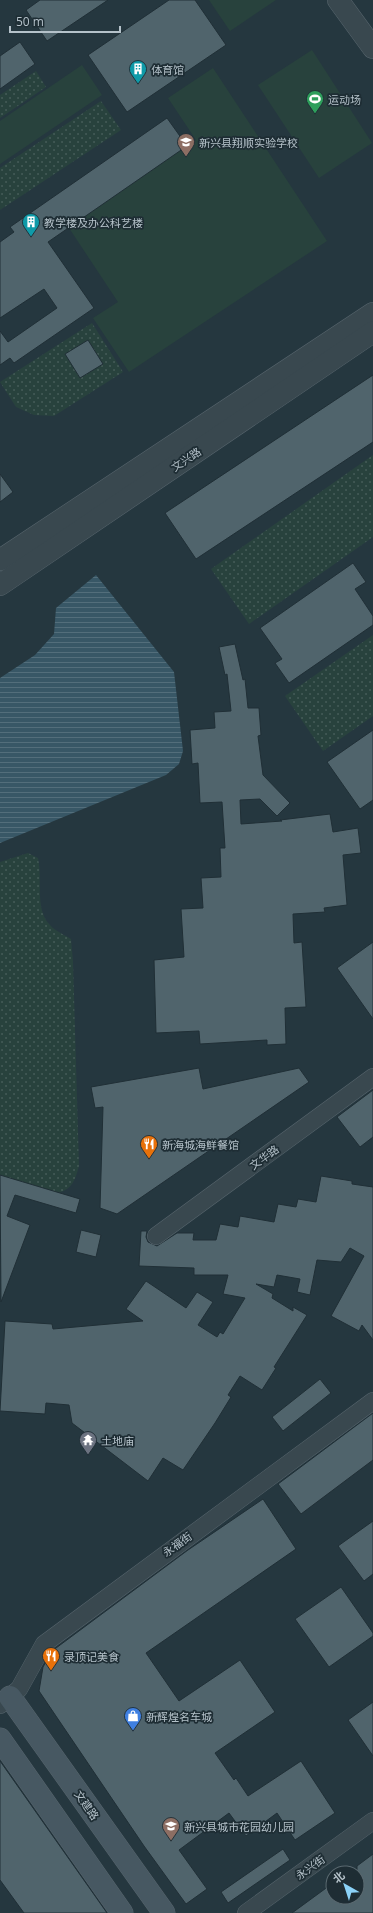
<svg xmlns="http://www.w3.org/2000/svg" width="373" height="1913" viewBox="0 0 373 1913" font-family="'Open Sans','Noto Sans SC',sans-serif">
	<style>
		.grass { fill: url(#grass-dots) }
		.green { fill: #28423d }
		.water { fill: url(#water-rules) }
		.building { fill: #50646c; stroke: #202f36 }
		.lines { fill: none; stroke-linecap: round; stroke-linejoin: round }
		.minor-casing { stroke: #57656d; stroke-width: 18 }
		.tertiary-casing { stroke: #57656d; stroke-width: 22 }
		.secondary-casing { stroke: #57656d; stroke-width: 23 }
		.minor { stroke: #39484f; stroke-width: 17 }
		.tertiary { stroke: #39484f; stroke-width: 21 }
		.secondary { stroke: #475862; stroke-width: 22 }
		.labels { text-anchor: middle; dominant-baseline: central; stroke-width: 3.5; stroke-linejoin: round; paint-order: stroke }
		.poi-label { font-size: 11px; fill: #b5c2ca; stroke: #1e2d34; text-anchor: start }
		.street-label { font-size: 11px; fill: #b5c2ca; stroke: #1e2d34 }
	</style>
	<defs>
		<pattern id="grass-dots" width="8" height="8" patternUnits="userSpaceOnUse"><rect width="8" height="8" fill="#28423d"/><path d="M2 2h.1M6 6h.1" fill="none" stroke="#455c58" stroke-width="1.8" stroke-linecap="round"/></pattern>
		<pattern id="water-rules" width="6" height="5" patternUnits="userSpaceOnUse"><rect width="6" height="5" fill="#385766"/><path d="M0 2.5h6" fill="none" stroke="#536e7b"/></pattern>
	</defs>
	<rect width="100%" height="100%" fill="#25373f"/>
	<g class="grass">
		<polygon points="36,71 46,87 0,118 0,95"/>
		<polygon points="101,101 121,130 0,210 0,168"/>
		<polygon points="92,323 123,372 54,416 34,415 16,407 0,382"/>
		<polygon points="373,455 373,537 249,624 211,569"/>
		<polygon points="373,635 373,716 323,751 285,696"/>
		<path d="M28 853 38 858C43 879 34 909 50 925 55 931 65 935 71 939L73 962 79 1166C75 1181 71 1192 54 1193L0 1178V862Z"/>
	</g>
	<g class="green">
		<polygon points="209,0 276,0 230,31"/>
		<polygon points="312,50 372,143 319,178 258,85"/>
		<polygon points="82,65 102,95 0,164 0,121"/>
		<polygon points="213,68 327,241 129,372 93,318 118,302 67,225 196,140 168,98"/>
	</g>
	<polygon class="water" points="96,575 174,672 183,751 179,764 166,775 0,843 0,678 35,655 54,634 56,608"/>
	<g class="building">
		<polygon points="40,0 108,0 47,41 26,10"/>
		<polygon points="169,0 195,0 226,45 127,112 88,55"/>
		<polygon points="20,42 35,64 0,89 0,56"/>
		<polygon points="167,118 187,146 48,242 94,308 14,363 10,358 0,365 0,331 8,342 57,308 44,289 0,318 0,242 14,232 10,227"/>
		<polygon points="88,340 103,364 80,378 65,354"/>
		<polygon points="373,375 373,442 196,559 165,513"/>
		<polygon points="0,474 13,492 0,502"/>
		<polygon points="353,563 366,582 355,589 373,616 373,625 289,683 275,663 282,659 260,628"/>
		<polygon points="235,644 243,680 245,679 248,708 259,708 261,735 258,736 263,775 290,803 277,816 260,799 240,800 241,824 282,821 280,820 330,814 333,832 358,828 361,853 343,855 347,905 324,908 325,912 293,914 294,943 302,942 306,1007 285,1008 286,1044 267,1045 267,1040 200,1044 199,1031 156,1033 154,960 184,957 181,909 203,908 201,878 221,877 220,848 225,848 222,802 200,803 198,763 192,764 190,730 215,728 214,712 231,711 227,674 225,675 219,647"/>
		<polygon points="373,730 373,800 360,809 327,762"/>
		<polygon points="373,942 373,1019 337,968"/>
		<polygon points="199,1068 203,1089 299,1068 309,1082 117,1214 100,1208 103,1107 95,1108 91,1087"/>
		<polygon points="373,1090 373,1137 360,1147 337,1117"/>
		<polygon points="0,1175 80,1199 76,1213 15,1195 7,1216 30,1225 1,1302"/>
		<polygon points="321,1176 352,1181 352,1184 373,1187 373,1340 362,1325 359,1331 331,1316 364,1256 350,1248 341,1262 317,1260 310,1295 297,1292 300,1279 277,1275 274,1287 256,1284 273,1294 272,1298 293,1311 293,1307 307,1315 274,1367 276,1368 262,1390 240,1376 228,1395 231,1397 215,1423 183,1470 163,1458 148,1481 72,1423 69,1405 46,1403 45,1414 0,1411 5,1321 52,1324 53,1329 143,1321 126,1309 146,1281 186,1308 197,1292 213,1302 198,1325 217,1337 220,1332 223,1334 245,1298 223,1294 228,1275 194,1275 194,1268 139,1266 141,1231 147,1231 146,1237 148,1242 157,1246 177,1233 194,1233 193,1240 216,1240 220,1224 238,1227 240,1216 274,1222 278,1204 296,1207 298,1199 316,1202"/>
		<polygon points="81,1230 101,1235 96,1257 76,1252"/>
		<polygon points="320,1379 331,1393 283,1431 272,1417"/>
		<polygon points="373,1413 373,1460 301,1514 278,1484"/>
		<polygon points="263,1499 296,1549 146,1653 179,1701 240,1660 275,1712 215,1753 234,1780 236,1778 248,1796 301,1761 335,1813 295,1840 277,1813 246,1836 229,1813 179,1850 207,1889 186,1904 144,1846 39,1691 43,1667 52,1651 188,1550"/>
		<polygon points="373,1521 373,1574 364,1581 338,1546"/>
		<polygon points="341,1587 373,1633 373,1636 329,1667 295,1619"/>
		<polygon points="373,1702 373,1756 348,1720"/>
		<polygon points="0,1761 107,1913 24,1913 0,1880"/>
		<polygon points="283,1849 290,1860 228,1903 221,1892"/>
		<polygon points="373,1854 373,1913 292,1913 333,1883 333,1897 357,1897 357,1866"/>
	</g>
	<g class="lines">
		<defs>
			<g id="minor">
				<polyline points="156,1236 373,1077"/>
				<polyline points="0,1705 19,1689 44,1644 373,1401"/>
				<polyline points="246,1913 373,1821"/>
			</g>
			<g id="tertiary">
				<polyline points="338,0 373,48"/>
				<polyline points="0,560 373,313"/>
				<polyline points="0,585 373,332"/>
			</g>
			<g id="secondary">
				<polyline points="10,1697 164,1913"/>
				<polyline points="0,1739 122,1913"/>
			</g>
		</defs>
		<use href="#minor" class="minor-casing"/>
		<use href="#tertiary" class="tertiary-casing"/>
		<use href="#secondary" class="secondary-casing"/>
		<use href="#minor" class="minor"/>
		<use href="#tertiary" class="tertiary"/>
		<use href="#secondary" class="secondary"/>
	</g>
	<defs>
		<symbol id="building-pin" viewBox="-11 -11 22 30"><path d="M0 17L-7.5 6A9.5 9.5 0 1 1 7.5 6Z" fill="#0f9aa8" stroke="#1e2d34"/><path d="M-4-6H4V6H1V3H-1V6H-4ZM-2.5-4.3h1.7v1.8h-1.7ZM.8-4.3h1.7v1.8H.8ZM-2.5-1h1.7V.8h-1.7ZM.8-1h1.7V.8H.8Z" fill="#fff"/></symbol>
		<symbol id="stadium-pin" viewBox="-11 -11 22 30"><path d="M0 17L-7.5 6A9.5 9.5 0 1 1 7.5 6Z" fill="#2e9e5b" stroke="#1e2d34"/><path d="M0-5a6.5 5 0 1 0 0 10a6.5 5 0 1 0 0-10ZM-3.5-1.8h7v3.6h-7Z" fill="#fff"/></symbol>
		<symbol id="school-pin" viewBox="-11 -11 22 30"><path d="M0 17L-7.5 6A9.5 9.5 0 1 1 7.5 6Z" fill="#8d6e63" stroke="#1e2d34"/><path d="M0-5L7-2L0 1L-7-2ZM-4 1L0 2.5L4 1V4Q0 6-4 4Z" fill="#fff"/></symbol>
		<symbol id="restaurant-pin" viewBox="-11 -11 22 30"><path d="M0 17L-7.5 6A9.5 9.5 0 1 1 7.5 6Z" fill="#e8710a" stroke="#1e2d34"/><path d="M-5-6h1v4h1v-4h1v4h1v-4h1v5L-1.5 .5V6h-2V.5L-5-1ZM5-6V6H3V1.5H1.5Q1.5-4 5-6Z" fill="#fff"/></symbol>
		<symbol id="temple-pin" viewBox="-11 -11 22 30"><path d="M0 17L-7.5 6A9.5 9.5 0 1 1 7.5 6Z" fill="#6b7280" stroke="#1e2d34"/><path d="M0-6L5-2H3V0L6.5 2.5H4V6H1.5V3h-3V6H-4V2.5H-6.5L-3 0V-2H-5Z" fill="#fff"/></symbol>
		<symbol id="shop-pin" viewBox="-11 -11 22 30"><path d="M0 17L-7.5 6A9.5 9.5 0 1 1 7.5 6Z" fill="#3f7fe0" stroke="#1e2d34"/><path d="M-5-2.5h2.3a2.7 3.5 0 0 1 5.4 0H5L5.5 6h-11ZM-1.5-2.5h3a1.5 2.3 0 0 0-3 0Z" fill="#fff"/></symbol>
	</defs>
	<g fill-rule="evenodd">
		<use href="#building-pin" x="128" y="59" width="20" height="27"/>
		<use href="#stadium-pin" x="305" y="89" width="20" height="27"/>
		<use href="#school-pin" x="176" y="132" width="20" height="27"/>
		<use href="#building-pin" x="21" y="212" width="20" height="27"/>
		<use href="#restaurant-pin" x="139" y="1134" width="20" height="27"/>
		<use href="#temple-pin" x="78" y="1430" width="20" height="27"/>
		<use href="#restaurant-pin" x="41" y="1646" width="20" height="27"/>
		<use href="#shop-pin" x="123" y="1706" width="20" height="27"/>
		<use href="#school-pin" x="161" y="1816" width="20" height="27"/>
	</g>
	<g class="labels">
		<g class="poi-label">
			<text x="151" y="69">体育馆</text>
			<text x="328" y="99">运动场</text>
			<text x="199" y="142">新兴县翔顺实验学校</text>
			<text x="44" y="222">教学楼及办公科艺楼</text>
			<text x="162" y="1144">新海城海鲜餐馆</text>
			<text x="101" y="1440">土地庙</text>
			<text x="64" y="1656">录顶记美食</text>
			<text x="146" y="1716">新辉煌名车城</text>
			<text x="184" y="1826">新兴县城市花园幼儿园</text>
		</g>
		<g class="street-label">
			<text transform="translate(186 459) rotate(-34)">文兴路</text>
			<text transform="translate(264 1157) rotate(-36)">文华路</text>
			<text transform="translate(177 1544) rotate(-36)">永福街</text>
			<text transform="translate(87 1805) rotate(55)">文建路</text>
			<text transform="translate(310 1867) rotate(-36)">永兴街</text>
		</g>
	</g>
	<g transform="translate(345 1885) rotate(321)"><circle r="19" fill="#1e2d34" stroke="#5a6970"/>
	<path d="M0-3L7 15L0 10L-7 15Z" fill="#8bd2f8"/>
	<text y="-6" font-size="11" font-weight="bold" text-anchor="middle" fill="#b5c2ca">北</text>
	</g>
	<path d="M10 26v6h110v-6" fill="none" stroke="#b5c2ca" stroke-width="2"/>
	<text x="16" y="26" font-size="12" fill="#b5c2ca" stroke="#1e2d34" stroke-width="3" paint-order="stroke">50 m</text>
</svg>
